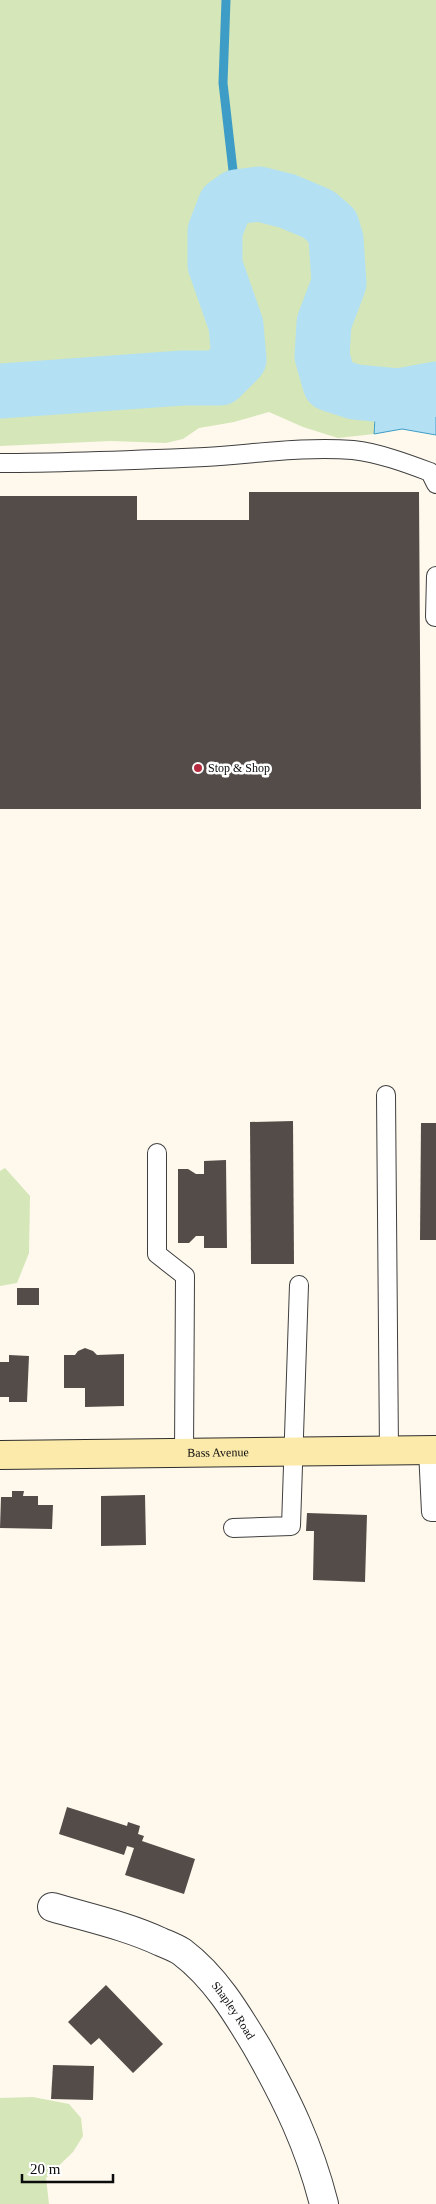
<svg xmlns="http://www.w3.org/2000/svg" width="436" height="2204" viewBox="0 0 436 2204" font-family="Georgia,serif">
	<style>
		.green { fill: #d5e6b8 }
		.water { fill: #b3e1f3; stroke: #3e9dc6 }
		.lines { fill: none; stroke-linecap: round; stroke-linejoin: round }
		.stream { stroke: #3e9dc6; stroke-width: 9 }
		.river { stroke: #b3e1f3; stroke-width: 55 }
		.building { fill: #544c49 }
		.service-casing { stroke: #3f3f3f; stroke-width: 20 }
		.minor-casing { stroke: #3f3f3f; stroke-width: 30 }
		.secondary-casing { stroke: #2e2e2e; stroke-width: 30 }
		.service { stroke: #fff; stroke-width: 18 }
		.minor { stroke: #fff; stroke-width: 28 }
		.secondary { stroke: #fbeaaa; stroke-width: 28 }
		.poi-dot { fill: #b52b3f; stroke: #fff; stroke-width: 2 }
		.labels { text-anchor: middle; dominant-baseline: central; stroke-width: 5; stroke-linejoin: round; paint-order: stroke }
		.poi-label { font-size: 12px; fill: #0c0c0c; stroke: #fff; text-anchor: start }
		.street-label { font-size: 12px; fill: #0c0c0c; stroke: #fff }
	</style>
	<rect width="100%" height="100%" fill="#fef9ec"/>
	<g class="green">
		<polygon points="0,0 436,0 436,386 400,390 376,414 374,434 338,438 303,427 269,412 234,422 199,428 183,439 166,443 111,441 0,446"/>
		<polygon points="5,1168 30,1196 29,1253 17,1283 0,1286 0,1171"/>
		<polygon points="33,2097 69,2104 81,2118 83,2136 73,2152 46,2178 49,2204 0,2204 0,2098"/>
	</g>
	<path class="water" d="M436 386V435L402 429 374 434C375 427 374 420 376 414 383 388 414 388 436 386Z"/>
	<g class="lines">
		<polyline class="stream" points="226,0 223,83 236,197"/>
		<polyline class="river" points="0,391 182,378 220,378 239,359 236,325 215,265 215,231 225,205 236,197 259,194 287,201 318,214 332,226 336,239 339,283 324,323 322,356 330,384 355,392 398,396 436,389"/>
	</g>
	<g class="building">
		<polygon points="249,492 419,492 421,809 0,809 0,496 137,496 137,520 249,520"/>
		<polygon points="293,1121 294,1264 251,1264 250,1122"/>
		<polygon points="421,1123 436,1123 436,1240 420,1240"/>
		<polygon points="226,1160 227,1248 204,1248 204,1236 196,1236 189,1243 178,1243 178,1169 188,1169 196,1174 204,1174 204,1161"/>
		<rect x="17" y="1288" width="22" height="17"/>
		<polygon points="85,1348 93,1351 97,1355 124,1354 124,1406 85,1407 85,1388 64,1388 64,1355 75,1355 78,1351"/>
		<polygon points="9,1355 29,1356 27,1402 9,1402 9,1397 0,1397 0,1362 9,1362"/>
		<polygon points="12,1491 24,1491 23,1496 38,1496 38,1505 53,1505 52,1529 0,1528 1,1497 12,1497"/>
		<polygon points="145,1495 146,1545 101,1546 101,1496"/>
		<polygon points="307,1513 367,1515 365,1582 313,1580 314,1531 306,1531"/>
		<polygon points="67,1807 127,1826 128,1822 140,1826 138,1834 144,1836 142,1841 195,1859 184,1894 125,1875 134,1848 127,1846 124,1855 59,1834"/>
		<polygon points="106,1985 163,2044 133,2073 99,2038 91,2045 68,2022"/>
		<polygon points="53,2065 94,2066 93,2100 51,2099"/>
	</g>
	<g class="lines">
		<defs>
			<g id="service">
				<path d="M0 463C68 463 137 460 205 457 255 454 304 446 353 450 379 453 406 463 430 472L436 484"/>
				<polyline points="435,617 436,576"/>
				<polyline points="386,1095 389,1451"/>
				<polyline points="157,1153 157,1254 185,1276 184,1453"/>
				<polyline points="428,1450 431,1512 436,1512"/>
				<polyline points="233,1528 291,1526 299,1285"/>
			</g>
			<g id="minor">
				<path id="s1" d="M52 1907C89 1918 127 1926 161 1942 168 1945 176 1948 182 1952 215 1977 236 2012 257 2047 287 2100 309 2145 324 2204"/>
			</g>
			<g id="secondary">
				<path id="s2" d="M0 1455 436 1450"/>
			</g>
		</defs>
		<use href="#service" class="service-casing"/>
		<use href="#minor" class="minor-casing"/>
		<use href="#secondary" class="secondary-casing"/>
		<use href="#service" class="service"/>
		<use href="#minor" class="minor"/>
		<use href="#secondary" class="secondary"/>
	</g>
	<circle class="poi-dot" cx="198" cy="768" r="5"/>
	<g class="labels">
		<g class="poi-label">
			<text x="208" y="768">Stop &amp; Shop</text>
		</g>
		<g class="street-label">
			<text stroke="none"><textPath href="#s2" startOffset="218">Bass Avenue</textPath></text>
			<text stroke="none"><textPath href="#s1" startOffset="216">Shapley Road</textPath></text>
		</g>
	</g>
	<path d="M22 2174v8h91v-8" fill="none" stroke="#0c0c0c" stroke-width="2.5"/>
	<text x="30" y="2174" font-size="15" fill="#0c0c0c" stroke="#ffffff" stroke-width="4" paint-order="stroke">20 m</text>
</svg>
